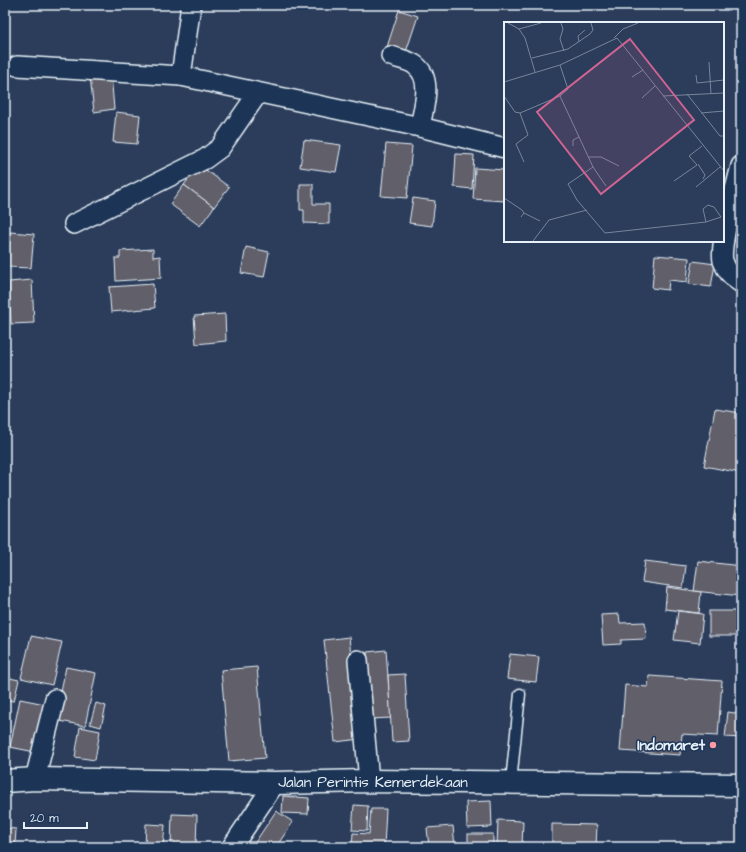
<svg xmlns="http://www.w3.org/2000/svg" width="746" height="852" viewBox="0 0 746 852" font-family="'Architects Daughter',sans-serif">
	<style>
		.building { fill: #615f6b; stroke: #e8f1f8 }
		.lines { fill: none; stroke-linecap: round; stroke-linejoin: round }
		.lane-casing { stroke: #e8f1f8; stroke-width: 13 }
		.street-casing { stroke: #e8f1f8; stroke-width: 22 }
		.primary-casing { stroke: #e8f1f8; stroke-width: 25 }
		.lane { stroke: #1d3557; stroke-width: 10 }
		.street { stroke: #1d3557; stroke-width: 19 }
		.primary { stroke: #1d3557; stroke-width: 22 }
		.poi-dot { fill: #ff9aa2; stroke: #1d3557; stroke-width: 1.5 }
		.labels { text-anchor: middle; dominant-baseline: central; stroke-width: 3; stroke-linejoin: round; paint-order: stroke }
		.poi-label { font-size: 15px; font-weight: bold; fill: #e8f1f8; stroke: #1d3557; text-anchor: end }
		.street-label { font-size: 15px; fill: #e8f1f8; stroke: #1d3557 }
		.inset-road { fill: none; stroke: #77859a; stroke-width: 1 }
		.view { fill: #cf6492; fill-opacity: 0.15; stroke: #cf6492; stroke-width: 2 }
		.inset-edge { fill: none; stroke: #e8f1f8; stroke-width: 2 }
	</style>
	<rect width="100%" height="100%" fill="#2b3d5b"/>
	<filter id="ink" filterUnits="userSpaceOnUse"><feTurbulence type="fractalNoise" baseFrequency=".025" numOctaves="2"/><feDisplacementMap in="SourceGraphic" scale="8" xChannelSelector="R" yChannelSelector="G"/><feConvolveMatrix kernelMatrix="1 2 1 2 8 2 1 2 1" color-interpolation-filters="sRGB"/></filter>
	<g filter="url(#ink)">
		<g class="building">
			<polygon points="399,10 418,16 406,52 387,47"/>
			<polygon points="111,74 114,109 94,112 90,76"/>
			<polygon points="116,112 140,115 137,144 113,142"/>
			<polygon points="304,140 341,145 336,172 300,167"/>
			<polygon points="386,144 412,146 407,198 381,196"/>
			<polygon points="456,154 474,155 472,189 454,187"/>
			<polygon points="199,165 229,187 214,207 184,185"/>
			<polygon points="475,168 505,170 505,201 473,199"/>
			<polygon points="300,184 313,184 313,204 329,204 329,224 304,223 304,210 300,210"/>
			<polygon points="184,185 214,207 200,226 170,204"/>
			<polygon points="413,198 435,201 432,226 409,223"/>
			<polygon points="741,204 741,243 729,239"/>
			<polygon points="10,232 34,234 31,268 8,267"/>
			<polygon points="246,247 269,252 264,277 241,273"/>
			<polygon points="153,249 153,257 160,256 161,278 116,281 115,258 120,258 120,251"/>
			<polygon points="655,255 689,258 687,282 669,280 668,290 652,288"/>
			<polygon points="693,261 715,264 711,287 689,284"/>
			<polygon points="32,280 34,323 11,324 9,282"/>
			<polygon points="153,284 155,308 111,312 109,287"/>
			<polygon points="225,314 226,341 196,344 194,316"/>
			<polygon points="715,409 741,413 741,473 704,466"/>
			<polygon points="741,486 741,519 734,517"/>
			<polygon points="645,561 686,566 683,588 642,582"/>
			<polygon points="698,561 741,566 741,596 694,591"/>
			<polygon points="667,587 701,592 699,613 665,609"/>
			<polygon points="678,611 703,614 700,643 674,640"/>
			<rect x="709" y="611" width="32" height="25"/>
			<polygon points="619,614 620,623 645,622 646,639 621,640 621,644 603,645 601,615"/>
			<polygon points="31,636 62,642 52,685 21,678"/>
			<polygon points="349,637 360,739 335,742 324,640"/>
			<polygon points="386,650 391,718 371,719 367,652"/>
			<polygon points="510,654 539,657 536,682 507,679"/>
			<polygon points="66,667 96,673 85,726 55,720"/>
			<polygon points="257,667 265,758 229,761 221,670"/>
			<polygon points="405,674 409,741 392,742 388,675"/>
			<polygon points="649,676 722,681 718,736 682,734 680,755 620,751 625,685 648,687"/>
			<polygon points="5,677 19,680 14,701 5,700"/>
			<polygon points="20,699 50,705 40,753 10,747"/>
			<polygon points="96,703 106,706 101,727 90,724"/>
			<polygon points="728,712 741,714 741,738 725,737"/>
			<polygon points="5,720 8,721 5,739"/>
			<polygon points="80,727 100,731 95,760 75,757"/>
			<polygon points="283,796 309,798 308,814 282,813"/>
			<polygon points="739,799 741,799 741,826 738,825"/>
			<polygon points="491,801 492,827 467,828 466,802"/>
			<polygon points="354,805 368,806 367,831 352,830"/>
			<polygon points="371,809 386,809 384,847 352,847 353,833 369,834"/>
			<polygon points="276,811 293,822 276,847 252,847"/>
			<polygon points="172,814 197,815 196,847 171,847"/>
			<polygon points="498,820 523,821 522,847 497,847"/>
			<polygon points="146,824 165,825 163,847 145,847"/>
			<polygon points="552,824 597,825 596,847 552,847"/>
			<polygon points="453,826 455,847 429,847 427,828"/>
			<polygon points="5,828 16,829 15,847 5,847"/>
			<rect x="468" y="834" width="25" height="13"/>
		</g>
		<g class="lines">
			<defs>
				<polyline id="lane" points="511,782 520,694"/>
				<g id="street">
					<path d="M391 56C399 59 409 60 415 65 434 79 423 108 420 127"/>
					<polyline points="17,66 181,76 420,127 505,148"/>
					<polyline points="181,76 191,5"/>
					<polyline points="723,199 732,201 741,166"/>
					<path d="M732 201C729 216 720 247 723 261 726 270 733 278 741 283"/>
					<polyline points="74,224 205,159 220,148 258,93"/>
					<polyline points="358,660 369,781"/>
					<polyline points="35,779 55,699"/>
					<polyline points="232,847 275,783"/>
				</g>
				<polyline id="primary" points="5,781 35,779 275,783 369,781 741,785"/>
			</defs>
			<use href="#lane" class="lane-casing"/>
			<use href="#street" class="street-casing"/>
			<use href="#primary" class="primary-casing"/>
			<use href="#lane" class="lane"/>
			<use href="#street" class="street"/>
			<use href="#primary" class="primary"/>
		</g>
	</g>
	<circle class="poi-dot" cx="713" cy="745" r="4"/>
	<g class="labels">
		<g class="poi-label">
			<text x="705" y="745">Indomaret</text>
		</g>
		<g class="street-label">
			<text x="373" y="782">Jalan Perintis Kemerdekaan</text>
		</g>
	</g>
	<g transform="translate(504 22)">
		<rect width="220" height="220" fill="#2b3d5b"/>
		<path class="inset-road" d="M4 1 15 7 21 16 31 50M57 1 59 7 56 17 60 29M15 7 37 1M110 16 119 7 134 1M75 20 74 14 81 8M28 36 64 27 86 12 89 8 87 1M205 40 207 72M56 43 64 67 56 74M192 53 193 61 220 58M128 55 139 48M0 60 56 43 113 16 220 149M183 72 216 114H220M0 74 11 90 16 91 56 74 89 145 102 164M159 74 220 71M138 76 151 64M16 91 24 113 12 122 20 140M197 91 220 89M69 124V118L75 115M85 135H97L115 144M194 142 201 153 199 157M89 145 64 162 73 178 101 211 202 200 217 195 210 185 204 183 199 187 202 200M170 159 193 143 185 134 198 124M192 165 216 145M0 176 18 188 20 191 17 195M20 191 36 199M29 219 45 198 83 188"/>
		<path class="view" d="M126 17 190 98 97 172 33 90Z"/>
		<rect width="220" height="220" class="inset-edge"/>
	</g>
	<rect width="746" height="852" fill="none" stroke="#1d3557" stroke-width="20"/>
	<rect x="10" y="10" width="726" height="832" fill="none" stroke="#e8f1f8" stroke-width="1.5" filter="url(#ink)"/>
	<path d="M24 822v6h63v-6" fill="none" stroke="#e8f1f8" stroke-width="2"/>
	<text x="30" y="822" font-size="12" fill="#e8f1f8" stroke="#1d3557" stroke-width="3" paint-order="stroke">20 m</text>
</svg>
